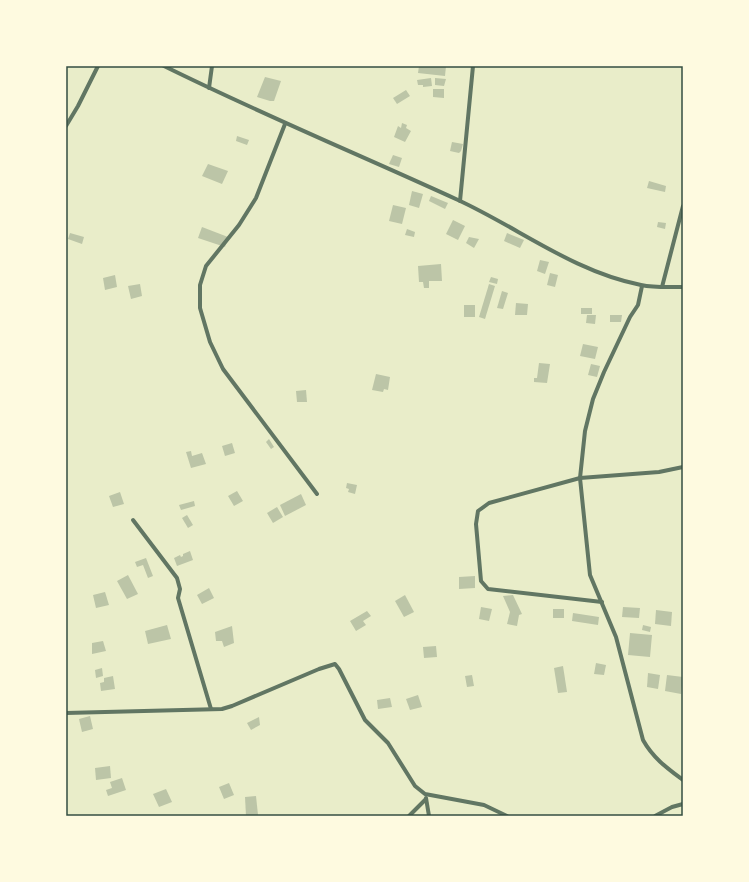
<svg xmlns="http://www.w3.org/2000/svg" width="749" height="882" viewBox="0 0 749 882" font-family="'Titillium Web',sans-serif">
	<style>
		.building { fill: #bcc5a7 }
		.lines { fill: none; stroke-linecap: round; stroke-linejoin: round }
		.minor { stroke: #617663; stroke-width: 4 }
		.neatline { fill: none; stroke: #344e41; stroke-width: 1.5 }
	</style>
	<rect width="100%" height="100%" fill="#e9edc9"/>
	<g class="building">
		<polygon points="419,66 446,66 445,76 418,73"/>
		<polygon points="265,77 281,81 274,101 270,101 257,97"/>
		<polygon points="431,78 432,86 423,87 423,85 418,85 417,80"/>
		<polygon points="435,78 446,79 444,86 435,85"/>
		<polygon points="433,89 444,89 444,98 433,97"/>
		<polygon points="406,90 410,96 397,104 393,98"/>
		<polygon points="402,123 407,125 406,128 411,131 405,142 394,137 398,126 401,128"/>
		<polygon points="237,136 249,140 247,145 236,141"/>
		<polygon points="452,142 463,144 461,151 459,153 450,151"/>
		<polygon points="393,155 402,158 399,167 389,164"/>
		<polygon points="208,164 228,171 222,184 202,176"/>
		<polygon points="649,181 666,186 665,192 647,188"/>
		<polygon points="412,191 423,194 419,208 409,205"/>
		<polygon points="431,196 448,203 445,209 429,201"/>
		<polygon points="393,205 406,208 402,224 389,221"/>
		<polygon points="453,220 465,226 458,240 446,234"/>
		<polygon points="658,222 666,223 665,229 657,227"/>
		<polygon points="202,227 228,237 225,247 198,238"/>
		<polygon points="407,229 415,232 414,237 405,235"/>
		<polygon points="70,233 84,237 82,244 68,239"/>
		<polygon points="507,233 524,240 520,248 504,241"/>
		<polygon points="469,237 479,239 474,248 466,243"/>
		<polygon points="540,260 549,262 545,274 537,271"/>
		<polygon points="441,264 442,281 429,281 429,288 424,288 423,282 419,282 418,266"/>
		<polygon points="550,273 558,275 555,287 547,285"/>
		<polygon points="115,275 117,287 105,290 103,278"/>
		<polygon points="491,277 498,279 497,284 489,282"/>
		<polygon points="140,284 142,296 131,299 128,286"/>
		<polygon points="489,284 495,286 485,319 479,317"/>
		<polygon points="502,291 508,293 503,309 497,308"/>
		<polygon points="516,303 528,304 527,315 515,315"/>
		<rect x="464" y="305" width="11" height="12"/>
		<rect x="581" y="308" width="11" height="6"/>
		<polygon points="587,315 596,315 595,324 586,323"/>
		<polygon points="610,315 622,315 621,322 610,322"/>
		<polygon points="583,344 598,347 595,359 580,356"/>
		<polygon points="539,363 550,364 547,383 534,382 534,378 537,378"/>
		<polygon points="591,364 600,366 597,377 588,375"/>
		<polygon points="376,374 390,377 388,390 384,389 383,392 372,390"/>
		<polygon points="306,390 307,402 297,402 296,391"/>
		<polygon points="269,439 274,447 271,449 266,442"/>
		<polygon points="232,443 235,453 225,456 222,446"/>
		<polygon points="191,451 192,456 202,453 206,464 191,468 186,452"/>
		<polygon points="347,483 357,485 355,494 348,492 349,489 346,488"/>
		<polygon points="237,491 243,501 234,506 228,496"/>
		<polygon points="120,492 124,504 113,507 109,496"/>
		<polygon points="301,494 306,505 285,516 280,505"/>
		<polygon points="194,501 195,506 181,510 179,505"/>
		<polygon points="277,507 283,517 273,523 267,513"/>
		<polygon points="187,515 193,525 188,528 182,518"/>
		<polygon points="190,551 193,560 177,566 174,558 180,555 181,557 183,556 183,554"/>
		<polygon points="146,558 153,576 148,578 143,565 137,567 135,562"/>
		<polygon points="128,575 138,594 127,599 117,581"/>
		<polygon points="475,576 475,588 459,589 459,577"/>
		<polygon points="209,588 214,598 202,604 197,595"/>
		<polygon points="105,592 109,605 96,608 93,595"/>
		<polygon points="405,595 414,612 404,617 395,601"/>
		<polygon points="513,595 522,614 519,615 517,626 507,624 510,612 503,596"/>
		<polygon points="481,607 492,609 489,621 479,619"/>
		<polygon points="623,607 640,608 639,618 622,617"/>
		<rect x="553" y="609" width="11" height="9"/>
		<polygon points="656,610 672,612 671,626 655,624"/>
		<polygon points="367,611 371,616 363,621 366,625 356,631 350,621"/>
		<polygon points="573,613 599,617 598,625 572,621"/>
		<polygon points="167,625 171,639 148,644 145,631"/>
		<polygon points="643,625 651,627 650,632 642,630"/>
		<polygon points="232,626 234,643 224,647 222,641 216,641 215,632"/>
		<polygon points="630,633 652,635 650,657 628,655"/>
		<polygon points="103,641 106,651 92,654 92,643"/>
		<polygon points="436,646 437,657 424,658 423,647"/>
		<polygon points="596,663 606,665 604,675 594,674"/>
		<polygon points="563,666 567,692 558,693 554,668"/>
		<polygon points="102,668 103,676 96,678 95,670"/>
		<polygon points="648,673 660,675 658,689 647,687"/>
		<polygon points="472,675 474,686 467,687 465,676"/>
		<polygon points="667,675 683,677 681,694 665,691"/>
		<polygon points="113,676 115,689 101,691 100,683 104,682 104,678"/>
		<polygon points="418,695 422,707 410,710 406,699"/>
		<polygon points="390,698 392,707 378,709 377,700"/>
		<polygon points="90,716 93,729 82,732 79,719"/>
		<polygon points="259,717 260,725 251,730 247,723"/>
		<polygon points="110,766 111,778 96,780 95,768"/>
		<polygon points="122,778 126,790 108,796 106,790 112,788 110,782"/>
		<polygon points="229,783 234,795 224,799 219,787"/>
		<polygon points="166,789 172,802 159,807 153,794"/>
		<polygon points="256,796 258,815 246,816 245,797"/>
	</g>
	<g class="lines">
		<g class="minor">
			<path d="M164 66C261 114 360 155 458 200 519 228 574 272 641 285 655 288 669 287 683 287"/>
			<polyline points="209,88 212,66"/>
			<polyline points="285,124 256,198 239,225 206,266 200,285 200,308 210,342 223,369 317,494"/>
			<polyline points="66,126 78,106 98,66"/>
			<polyline points="460,201 473,66"/>
			<path d="M642 286 638 305 630 317 604 372 593 399 585 431 580 478 590 575 616 637 643 740C653 758 667 768 683 780"/>
			<polyline points="662,287 683,206"/>
			<polyline points="133,520 177,578 180,589 178,598 211,709"/>
			<polyline points="602,602 488,589 481,581 476,524 478,511 489,503 580,478 659,472 683,467"/>
			<polyline points="66,713 222,709 232,706 319,669 335,664 339,669 365,720 388,743 415,786 425,794 484,805 507,816"/>
			<polyline points="426,798 429,816"/>
			<polyline points="409,816 426,799"/>
			<polyline points="655,816 672,807 683,804"/>
		</g>
	</g>
	<rect width="749" height="882" fill="none" stroke="#fefae0" stroke-width="134"/>
	<rect x="67" y="67" width="615" height="748" class="neatline"/>
</svg>
